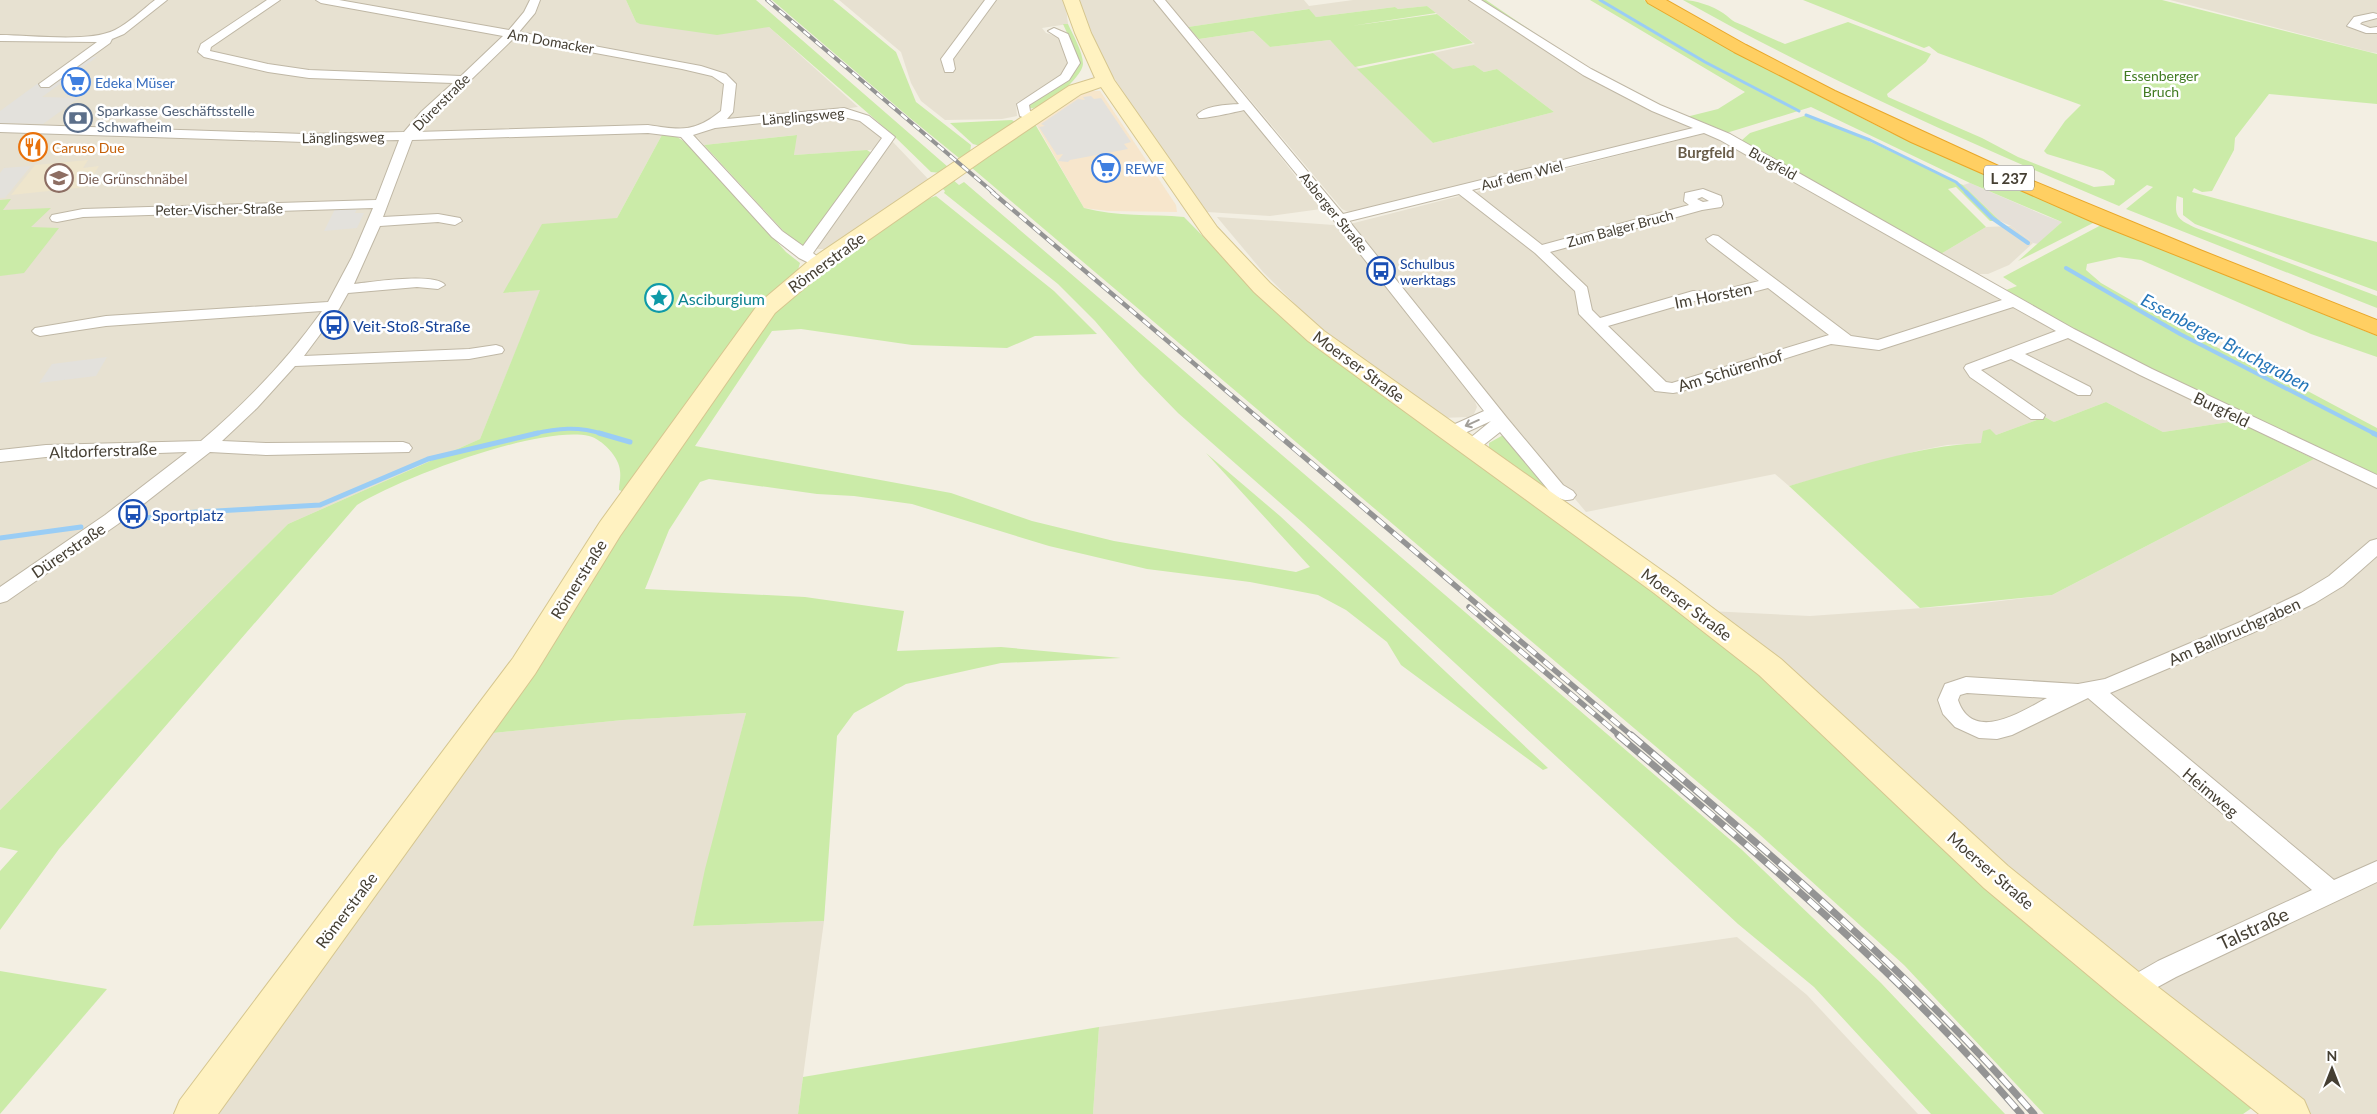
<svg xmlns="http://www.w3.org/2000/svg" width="2377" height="1114" viewBox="0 0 2377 1114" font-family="Lato,sans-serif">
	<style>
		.residential { fill: #e7e1d1 }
		.commercial { fill: #f7e6cc }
		.industrial { fill: #e5e0d8 }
		.education { fill: #eee5cc }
		.green { fill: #cbeba8 }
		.parking { fill: #e3e1dc }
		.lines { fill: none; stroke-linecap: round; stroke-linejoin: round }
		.stream-far2 { stroke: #9acdf5; stroke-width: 3 }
		.stream-far1 { stroke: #9acdf5; stroke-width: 4 }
		.stream { stroke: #9acdf5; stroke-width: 5 }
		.street-casing { stroke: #bfb7a5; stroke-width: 2 }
		.secondary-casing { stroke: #d6c68f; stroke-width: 2 }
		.highway-casing { stroke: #e9a728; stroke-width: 2 }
		.street { fill: #fff; fill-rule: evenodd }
		.secondary { fill: #fff2c1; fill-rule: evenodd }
		.highway { fill: #ffcf62; fill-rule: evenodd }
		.rail-far3-casing { stroke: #949494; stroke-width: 4 }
		.rail-far2-casing { stroke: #949494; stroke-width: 4.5 }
		.rail-far1-casing { stroke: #949494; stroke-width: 5.5 }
		.rail-casing { stroke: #949494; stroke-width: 7 }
		.rail-far3 { stroke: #fff; stroke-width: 2.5; stroke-dasharray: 8; stroke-linecap: butt }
		.rail-far2 { stroke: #fff; stroke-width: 3; stroke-dasharray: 9; stroke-linecap: butt }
		.rail-far1 { stroke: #fff; stroke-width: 4; stroke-dasharray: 11; stroke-linecap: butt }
		.rail { stroke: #fff; stroke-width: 5; stroke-dasharray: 14; stroke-linecap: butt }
		.oneway { stroke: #a29f99 }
		.labels { text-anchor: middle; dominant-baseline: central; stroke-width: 5; stroke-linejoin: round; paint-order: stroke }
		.far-street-label { font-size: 14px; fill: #453f33; stroke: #fff }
		.far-park-label { font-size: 14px; fill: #417b22; stroke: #fff }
		.far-shop-label { font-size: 14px; fill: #366cbe; stroke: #fff; text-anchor: start }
		.far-service-label { font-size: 14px; fill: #4e5e75; stroke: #fff; text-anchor: start }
		.far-food-label { font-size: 14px; fill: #c56008; stroke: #fff; text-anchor: start }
		.far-education-label { font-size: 14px; fill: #785e54; stroke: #fff; text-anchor: start }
		.far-transit-label { font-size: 14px; fill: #164399; stroke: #fff; text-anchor: start }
		.far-neighbourhood-label { font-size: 15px; font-weight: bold; fill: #695d49; stroke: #fff }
		.shield { fill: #fff; stroke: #7d7970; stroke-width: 1 }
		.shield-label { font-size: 15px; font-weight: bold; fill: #453f33 }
		.street-label { font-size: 16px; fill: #453f33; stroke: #fff }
		.culture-label { font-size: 16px; fill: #0d838f; stroke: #fff; text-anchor: start }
		.transit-label { font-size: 16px; fill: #164399; stroke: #fff; text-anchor: start }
		.water-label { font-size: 18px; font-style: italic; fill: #2576b9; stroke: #fff }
		.near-street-label { font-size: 19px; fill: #453f33; stroke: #fff }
	</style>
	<rect width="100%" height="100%" fill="#f3efe3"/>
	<g class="residential">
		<polygon points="0,0 626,0 636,22 769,27 858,107 842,109 892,141 931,182 825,249 811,249 884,149 794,155 796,135 704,145 698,138 663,133 617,218 504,293 541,289 480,439 288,524 0,810"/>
		<polygon points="839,0 1065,0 1068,24 1042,28 1046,33 1059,37 1069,62 1067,70 1055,81 1016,103 1017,116 1002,119 945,120 921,101 911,83 901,52"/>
		<polygon points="1077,0 1153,0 1224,84 1321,209 1270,216 1207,212 1134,109 1107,67"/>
		<polygon points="1166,0 1304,0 1309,6 1353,0 1470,0 1691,127 1688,129 1351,212 1346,211 1342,209 1199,39 1253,31 1270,47 1330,40 1433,143 1554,112 1497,69 1484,72 1474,65 1453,70 1433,53 1475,44 1427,6 1398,9 1395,7 1316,17 1308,9 1188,27"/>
		<polygon points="2170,0 2377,0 2377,53 2370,52"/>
		<polygon points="1706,133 2071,337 2236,421 2163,432 2106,402 2054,422 2045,417 1996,435 1981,443 1947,445 1917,451 1789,486 1775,474 1586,512 1486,393 1473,396 1477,407 1474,414 1468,417 1442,418 1322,331 1263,272 1217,217 1334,225 1354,223"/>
		<polygon points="2011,226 2033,243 2009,265 1988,274 1973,274 1939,255 1986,227"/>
		<polygon points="2314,459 2377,488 2377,1114 2305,1114 2104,956 1709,611 1810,616 1966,605 2052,595"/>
		<polygon points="746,713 693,926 824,921 798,1114 209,1114 483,734 623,720"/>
		<polygon points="1737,937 1807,995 1918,1114 1093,1114 1099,1027"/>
	</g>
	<polygon class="commercial" points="1086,91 1100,91 1176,205 1177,212 1108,211 1084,208 1036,124 1080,93"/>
	<polygon class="industrial" points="1970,183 2046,216 2062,222 2038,244 2033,243 2011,226 2000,221 1963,185"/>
	<polygon class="education" points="88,160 83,168 99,166 86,187 11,195 35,165"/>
	<g class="green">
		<polygon points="626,0 756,0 948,167 941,173 931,172 893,135 769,27 717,35 640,24 636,22"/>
		<polygon points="772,0 833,0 896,52 916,102 971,145 970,153 959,158 910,118"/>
		<polygon points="1478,0 1486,0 1564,53 1606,78 1686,117 1718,109 1745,92 1590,0 1644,0 1725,47 1889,132 2095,222 2018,261 2062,222 1970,183 1811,107 1723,134 1628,93"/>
		<path d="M1683 0C1695 0 1713 6 1723 13 1728 16 1731 20 1735 22 1752 29 1768 37 1785 44L1848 22 1931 54 1926 62 1887 94 1888 97 1982 138 2018 157 2094 187 2114 185 2115 180 2103 171 2047 154 2044 151 2065 121 2081 105 1938 53 1929 46 1924 48 1803 0H2162L2377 54V104L2269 94 2235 138 2234 150 2212 191 2202 192 2194 188 2192 192 2377 242V291L2195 224 2183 215V198L2177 196C2174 217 2177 219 2196 228L2377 296V308L2126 209 2153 187 2147 185 2119 206C1971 144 1824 79 1683 0Z"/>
		<polygon points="1427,6 1436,13 1351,26 1437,14 1473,43 1355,67 1330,40 1270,47 1253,31 1199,39 1188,27 1309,9 1316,17 1395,7 1398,9"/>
		<path d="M1063 24H1068C1073 35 1083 52 1083 64 1082 79 1040 113 1026 108V105L1073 73 1068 35Z"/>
		<polygon points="1433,53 1453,69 1474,65 1484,72 1497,69 1554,112 1433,143 1357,69"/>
		<polygon points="1807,115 1843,129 1963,185 2000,221 1990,221 1956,187 1948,189 1986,227 1939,255 1745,144 1742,140 1750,133"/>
		<polygon points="1012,120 1016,123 980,146 973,144 950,123"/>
		<path d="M1035 124 1084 208C1117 217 1151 214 1184 217L1244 278 1657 589 2262 1101 2243 1114H2044L1904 965 1758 833 972 168Z"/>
		<path d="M663 133 674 135 691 146 786 252 800 263 798 270 773 293 627 493 619 490C619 484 621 478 620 471 620 458 602 439 589 436 539 425 401 478 357 505L59 849 0 930V871L18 851 0 847V810L288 524 480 439 540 290 503 293 542 224 617 218Z"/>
		<polygon points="797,135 794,155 867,150 873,154 809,243 802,246 788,236 704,145"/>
		<polygon points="952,179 959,185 964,182 1741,849 1881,983 2005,1114 1931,1114 1814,987 1738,924 1303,523 1178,413 1140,374 1095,321 1058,284 944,193 945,191 941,187"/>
		<polygon points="936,196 1054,291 1097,334 1035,336 1007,348 912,345 801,329 772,331 695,446 951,493 1032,521 1114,541 1296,572 1310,567 1206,453 1280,516 1548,768 1543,770 1401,665 1387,642 1346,610 1318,595 1250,582 1147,569 1049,546 912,504 854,496 817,494 709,479 700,482 669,530 645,589 805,597 904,611 897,651 1001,647 1121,658 1001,663 906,684 854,713 837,736 824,921 693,926 705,869 746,713 623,720 483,734 785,296 916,203"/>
		<polygon points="11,199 3,210 51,208 31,227 59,228 24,273 0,276 0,200"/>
		<path d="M2103 224 2377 336V357L2311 334 2141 260 2119 257 2087 264 2086 270 2101 283 2171 323 2239 359 2268 370 2377 428V477C2251 419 2125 361 2006 290L2017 286 2003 277Z"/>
		<path d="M2106 402 2163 432 2236 421 2314 459 2052 595 1920 608 1789 486C1852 468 1915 446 1981 443L1983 431 1990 429 1996 435 2045 417 2054 422Z"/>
		<polygon points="1505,434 1551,487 1550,495 1489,450 1489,443"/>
		<polygon points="0,971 107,989 0,1114"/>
		<polygon points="1099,1027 1093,1114 798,1114 803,1077"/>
	</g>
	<g class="parking">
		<polygon points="90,57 97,57 42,97 79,98 43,124 0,123 0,111 37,84 52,85"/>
		<polygon points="1091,96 1094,99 1101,98 1131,142 1124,144 1128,149 1070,160 1068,162 1058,161 1063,154 1057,155 1039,127 1045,126 1041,124 1078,99 1085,100 1083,97"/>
		<polygon points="31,166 5,198 0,198 0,173 4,168"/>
		<polygon points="335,209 357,209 355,213 364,213 357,228 324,231"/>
		<polygon points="107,357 96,376 39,383 52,364"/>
	</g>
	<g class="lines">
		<g class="stream-far2">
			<polyline points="1600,0 1705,62 1799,111"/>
			<polyline points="1806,115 1870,140 1956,182 1967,193"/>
		</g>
		<g class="stream-far1">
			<polyline points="1966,192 1992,218 2028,243"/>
			<polyline points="2066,268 2180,334 2375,434"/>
			<path d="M533 434C558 428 578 426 603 434"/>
		</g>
		<g class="stream">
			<polyline points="599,433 630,442"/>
			<polyline points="2373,433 2377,435"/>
			<polyline points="131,520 181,513 320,505 428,459 538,433"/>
			<polyline points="0,538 81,527"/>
		</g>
		<defs>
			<g id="street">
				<path d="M155 0H167L124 34 112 39 110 43 49 87H41L39 84 97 42 0 41V35C30 35 89 43 115 30 129 23 142 10 155 0Z"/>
				<path d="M267 0H280L211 47 210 51 268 64 309 70 461 76 503 36 321 3 316 0H339L509 30 524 12 530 0H540L535 13 519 32 701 66 726 74 736 84 733 112 727 119 844 108 869 116 895 137 813 253 826 264 819 268 799 258 772 237 681 137 648 133 412 140 383 217 438 214 460 218 462 221 455 225 438 222 380 226 354 284C370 282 436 272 445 285L438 289 417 287 348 293 339 309 304 356 469 349 496 345 502 347 504 350 502 353 469 359 295 366 257 408 222 441 266 443 403 442 409 444 412 448 409 452 266 455 210 452 118 524 7 601 0 603V587L105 515 187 452 46 457 0 462V450L46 445 201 441C246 403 288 359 322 311L106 326 40 336 35 334 32 331 35 328 106 316 328 302 352 257 373 208 83 217 57 222 52 221 50 218 52 215 83 209 376 200 399 140 304 142 0 132V124L304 134 404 132 421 112 453 83 309 78 268 72 204 57 198 52 201 44ZM514 38 682 69 712 76 724 84 721 111C694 133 680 130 648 125L417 132ZM836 115 860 121 882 138 803 246 782 231 693 135 715 128Z"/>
				<polygon points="985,0 996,0 953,59 955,69 953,72 945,72 941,59"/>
				<path d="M1154 0H1165L1343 214 1693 128 1652 111 1583 75 1469 0H1481L1591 69 1660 105 1730 134 2074 329 2152 369 2377 475V488L2140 375 2068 338 2025 354 2090 387 2092 391 2090 395H2078L2011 359 1981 370 2045 415 2043 419H2031L1970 377 1964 368 1966 365 2056 331 2013 307 1879 350 1831 344 1679 392 1673 393 1655 391 1579 314 1575 291 1535 253 1459 194 1349 221 1507 418 1563 485 1573 491 1576 495 1573 499C1564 502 1559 498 1551 493L1500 432 1476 451H1464L1461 447 1464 443 1491 421 1456 437H1444L1442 433 1444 429 1484 411 1313 194 1244 110C1235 112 1205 119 1199 118L1197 115C1206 105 1226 105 1239 104ZM1704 133 1720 140 2002 300 1878 340 1851 336 1718 236 1713 235 1706 239 1708 242 1759 281 1715 292 1693 291 1600 318 1592 310 1587 287 1550 252 1702 210 1721 207 1723 204 1721 196 1703 189 1685 193 1684 201 1689 205 1542 245 1472 190ZM1702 197 1709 201 1703 202 1697 199ZM1768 288 1829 335 1672 383 1666 382 1608 326 1694 301 1715 302Z"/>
				<polygon points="2373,13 2377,14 2377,18 2362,22 2360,24 2370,28 2377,27 2377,33 2366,33 2347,26 2354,17"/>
				<polygon points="1054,28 1068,34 1080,63 1069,80 1029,105 1030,111 1041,118 1035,122 1020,116 1017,104 1061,75 1068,63 1059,38 1048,31"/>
				<path d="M2377 539V556L2343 586 2315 603 2252 633 2110 693 2334 880 2377 861V882L2176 977 2132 1001 2123 997 2120 989 2123 981 2158 961 2312 890 2088 698 2012 735 1997 739 1979 738 1955 727 1943 714 1938 700 1945 684 1966 677 2078 684 2105 679 2238 623 2301 593 2329 576 2370 541ZM1967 693 2047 698C2022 711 1973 744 1958 700L1960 695Z"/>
			</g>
			<polygon id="secondary" points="1063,0 1079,0 1091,33 1114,80 1217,227 1270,283 1324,331 1674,579 1781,659 2008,866 2145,977 2304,1100 2310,1114 2259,1114 2119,1001 1984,888 1759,675 1654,593 1308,341 1254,292 1203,235 1101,87 1081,94 989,156 827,269 775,313 620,536 535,674 218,1114 174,1114 180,1100 513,658 600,522 759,303 811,259 975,148 1069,86 1095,78 1075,33"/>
			<polygon id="highway" points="1646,0 1666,0 1746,45 1835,91 2016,174 2200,250 2377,320 2377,335 2093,222 1911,142 1734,52 1648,3"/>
		</defs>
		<use href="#street" class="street-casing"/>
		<use href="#secondary" class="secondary-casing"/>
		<use href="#highway" class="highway-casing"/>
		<use href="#street" class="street"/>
		<use href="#secondary" class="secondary"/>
		<use href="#highway" class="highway"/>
		<defs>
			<polyline id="rail-far3" points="767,0 994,193"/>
			<polyline id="rail-far2" points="992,192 1277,434"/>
			<g id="rail-far1">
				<polyline points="1276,433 1632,736"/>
				<polyline points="1469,607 1620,736"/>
			</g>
			<g id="rail">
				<path d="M1618 735C1758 854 1901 974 2021 1114"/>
				<path d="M1631 735C1771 854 1912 975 2034 1114"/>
			</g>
		</defs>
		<use href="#rail-far3" class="rail-far3-casing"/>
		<use href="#rail-far2" class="rail-far2-casing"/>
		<use href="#rail-far1" class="rail-far1-casing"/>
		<use href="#rail" class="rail-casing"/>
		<use href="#rail-far3" class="rail-far3"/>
		<use href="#rail-far2" class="rail-far2"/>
		<use href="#rail-far1" class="rail-far1"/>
		<use href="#rail" class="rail"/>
	</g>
	<defs><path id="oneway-shaft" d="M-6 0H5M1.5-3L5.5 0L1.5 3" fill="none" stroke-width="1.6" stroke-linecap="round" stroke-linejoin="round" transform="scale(1.25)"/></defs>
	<use class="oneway" href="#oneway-shaft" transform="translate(1472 423) rotate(156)"/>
	<defs>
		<symbol id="supermarket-ring" viewBox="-11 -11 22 22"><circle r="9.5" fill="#fff" stroke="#3f7fe0" stroke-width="1.5"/><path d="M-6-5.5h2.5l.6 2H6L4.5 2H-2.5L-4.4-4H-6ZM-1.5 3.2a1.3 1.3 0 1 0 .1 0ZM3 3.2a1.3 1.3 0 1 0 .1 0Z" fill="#3f7fe0"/></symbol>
		<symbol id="bank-ring" viewBox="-11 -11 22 22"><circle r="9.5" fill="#fff" stroke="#5c6f8a" stroke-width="1.5"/><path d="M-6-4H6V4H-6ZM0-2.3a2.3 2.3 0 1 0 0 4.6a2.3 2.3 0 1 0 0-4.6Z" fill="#5c6f8a"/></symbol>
		<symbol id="restaurant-ring" viewBox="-11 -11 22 22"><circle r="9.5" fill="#fff" stroke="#e8710a" stroke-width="1.5"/><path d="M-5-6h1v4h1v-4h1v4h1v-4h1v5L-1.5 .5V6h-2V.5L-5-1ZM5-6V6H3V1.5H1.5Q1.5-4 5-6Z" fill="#e8710a"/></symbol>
		<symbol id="school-ring" viewBox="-11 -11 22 22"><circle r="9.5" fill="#fff" stroke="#8d6e63" stroke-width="1.5"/><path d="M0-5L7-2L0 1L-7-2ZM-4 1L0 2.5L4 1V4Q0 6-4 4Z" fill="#8d6e63"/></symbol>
		<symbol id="bus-ring" viewBox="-11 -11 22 22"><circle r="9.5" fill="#fff" stroke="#1a4fb4" stroke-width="1.5"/><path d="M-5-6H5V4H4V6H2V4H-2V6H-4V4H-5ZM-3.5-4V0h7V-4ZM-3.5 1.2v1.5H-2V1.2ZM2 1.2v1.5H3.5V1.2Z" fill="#1a4fb4"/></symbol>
		<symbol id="sight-ring" viewBox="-11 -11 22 22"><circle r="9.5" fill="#fff" stroke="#0f9aa8" stroke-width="1.5"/><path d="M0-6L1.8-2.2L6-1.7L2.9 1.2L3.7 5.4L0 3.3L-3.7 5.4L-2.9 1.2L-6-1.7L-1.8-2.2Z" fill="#0f9aa8"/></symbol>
	</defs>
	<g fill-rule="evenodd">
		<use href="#supermarket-ring" x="60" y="66" width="32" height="32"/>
		<use href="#bank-ring" x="62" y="102" width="32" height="32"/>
		<use href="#restaurant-ring" x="17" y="131" width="32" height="32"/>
		<use href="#supermarket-ring" x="1090" y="152" width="32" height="32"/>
		<use href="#school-ring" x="43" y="162" width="32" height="32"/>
		<use href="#bus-ring" x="1365" y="255" width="32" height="32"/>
		<use href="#sight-ring" x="643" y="282" width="32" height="32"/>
		<use href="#bus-ring" x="318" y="309" width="32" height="32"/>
		<use href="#bus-ring" x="117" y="498" width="32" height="32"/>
	</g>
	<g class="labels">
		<g class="far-street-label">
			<text transform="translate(551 41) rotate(10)">Am Domacker</text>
			<text transform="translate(441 102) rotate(-45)">Dürerstraße</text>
			<text transform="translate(803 116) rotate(-5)">Länglingsweg</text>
			<text transform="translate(343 137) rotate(-1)">Länglingsweg</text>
			<text transform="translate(1773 163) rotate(29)">Burgfeld</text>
			<text transform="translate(1522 175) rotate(-14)">Auf dem Wiel</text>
			<text transform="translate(219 209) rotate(-1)">Peter-Vischer-Straße</text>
			<text transform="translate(1334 212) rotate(51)">Asberger Straße</text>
			<text transform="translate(1620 228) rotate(-15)">Zum Balger Bruch</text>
		</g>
		<g class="far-park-label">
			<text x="2161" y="75">Essenberger<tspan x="2161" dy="16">Bruch</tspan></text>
		</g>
		<g class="far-shop-label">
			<text x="95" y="82">Edeka Müser</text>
			<text x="1125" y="168">REWE</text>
		</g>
		<g class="far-service-label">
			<text x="97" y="110">Sparkasse Geschäftsstelle<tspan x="97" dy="16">Schwafheim</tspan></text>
		</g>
		<g class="far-food-label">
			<text x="52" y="147">Caruso Due</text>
		</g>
		<g class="far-education-label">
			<text x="78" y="178">Die Grünschnäbel</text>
		</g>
		<g class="far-transit-label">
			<text x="1400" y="263">Schulbus<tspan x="1400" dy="16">werktags</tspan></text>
		</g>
		<g class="far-neighbourhood-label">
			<text x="1706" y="152">Burgfeld</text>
		</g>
		<rect class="shield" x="1984" y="165.5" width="50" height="25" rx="4"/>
		<g class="shield-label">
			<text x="2009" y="178">L 237</text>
		</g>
		<g class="street-label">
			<text transform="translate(826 262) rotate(-36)">Römerstraße</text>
			<text transform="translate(1713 295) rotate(-11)">Im Horsten</text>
			<text transform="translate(1359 366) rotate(36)">Moerser Straße</text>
			<text transform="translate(1730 370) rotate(-17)">Am Schürenhof</text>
			<text transform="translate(2222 409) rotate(26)">Burgfeld</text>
			<text transform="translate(103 450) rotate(-2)">Altdorferstraße</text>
			<text transform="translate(68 550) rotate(-34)">Dürerstraße</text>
			<text transform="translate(578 579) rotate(-58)">Römerstraße</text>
			<text transform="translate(1687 604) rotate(37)">Moerser Straße</text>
			<text transform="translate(2234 631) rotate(-24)">Am Ballbruchgraben</text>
			<text transform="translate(2211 792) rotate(40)">Heimweg</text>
			<text transform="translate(1991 870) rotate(41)">Moerser Straße</text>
			<text transform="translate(346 910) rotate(-53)">Römerstraße</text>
		</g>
		<g class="culture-label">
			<text x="678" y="298">Asciburgium</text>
		</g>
		<g class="transit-label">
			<text x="353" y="325">Veit-Stoß-Straße</text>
			<text x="152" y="514">Sportplatz</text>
		</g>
		<g class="water-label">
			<text transform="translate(2226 342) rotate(28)">Essenberger Bruchgraben</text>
		</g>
		<g class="near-street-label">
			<text transform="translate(2253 928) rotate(-25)">Talstraße</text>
		</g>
	</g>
	<g transform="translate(2332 1069)" stroke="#ffffff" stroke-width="4" paint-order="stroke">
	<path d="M0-4L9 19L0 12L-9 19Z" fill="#453f33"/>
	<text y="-8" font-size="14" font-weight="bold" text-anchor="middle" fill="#453f33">N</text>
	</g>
</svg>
